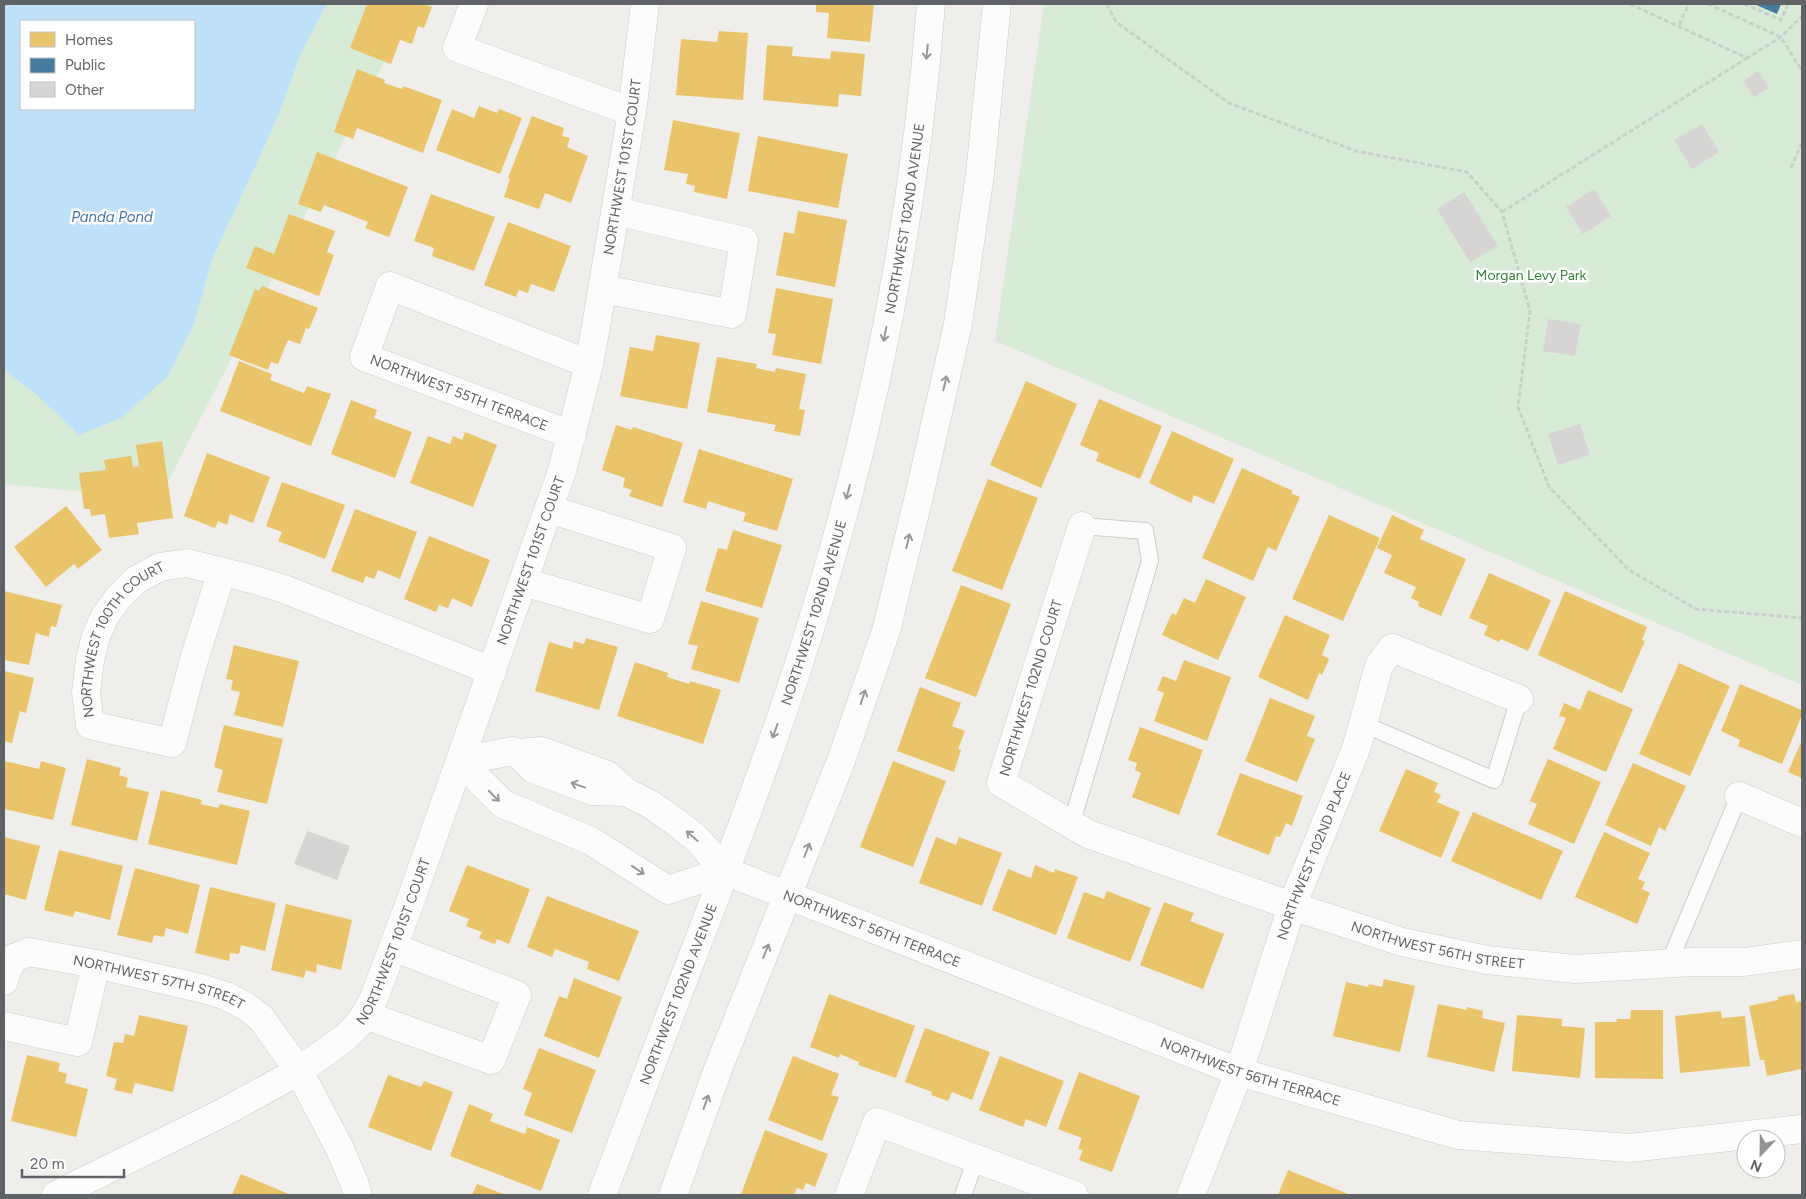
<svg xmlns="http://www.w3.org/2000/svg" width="1806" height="1199" viewBox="0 0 1806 1199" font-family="Figtree,sans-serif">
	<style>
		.green { fill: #d8ebd6 }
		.water { fill: #bfe0f9; fill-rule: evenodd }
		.homes { fill: #e9c46a }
		.public { fill: #457b9d }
		.building { fill: #d6d5d3 }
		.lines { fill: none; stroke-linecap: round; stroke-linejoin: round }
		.lane-casing { stroke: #cbcccc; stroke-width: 18 }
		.street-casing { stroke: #cbcccc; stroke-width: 29 }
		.secondary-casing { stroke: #cacacb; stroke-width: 29 }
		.path { stroke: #cacfcc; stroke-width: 3; stroke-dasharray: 5 2.5; stroke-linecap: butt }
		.lane { stroke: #fdfcfc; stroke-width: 16 }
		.street { stroke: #fdfcfc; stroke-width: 28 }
		.secondary { stroke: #fdfcfc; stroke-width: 28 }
		.oneway { stroke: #96999c }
		.labels { text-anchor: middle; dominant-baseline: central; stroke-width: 5; stroke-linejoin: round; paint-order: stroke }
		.street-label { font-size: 14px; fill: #5f6368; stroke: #fff }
		.park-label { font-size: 14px; fill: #348238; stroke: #fff }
		.water-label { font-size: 15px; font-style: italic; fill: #4174aa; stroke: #fff }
	</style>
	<rect width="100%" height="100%" fill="#efeeea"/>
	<g class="green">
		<polygon points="327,4 414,4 159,499 4,484 4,370 35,393 168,376 194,324 212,260 278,117 301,53"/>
		<polygon points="1044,4 1802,4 1802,685 995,341"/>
	</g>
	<path class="water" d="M4 4H327L301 53 278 117 212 260 194 324 168 376 121 418 79 435 35 393 4 370ZM21 21H194V109H21Z"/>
	<g class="homes">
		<polygon points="367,4 423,4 432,7 424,28 418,26 412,44 400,40 391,64 350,48"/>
		<polygon points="816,4 874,4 870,42 827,38 829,13 816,12"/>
		<polygon points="719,31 748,33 743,100 676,95 681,39 717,42"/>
		<polygon points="767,45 793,47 792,56 830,59 831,51 865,54 861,96 839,94 838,107 763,100"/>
		<polygon points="357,69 385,80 384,83 402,89 403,86 442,100 423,153 357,128 353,139 334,132"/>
		<polygon points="479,106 497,113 499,109 522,118 500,174 436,150 452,109 474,118"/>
		<polygon points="532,116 564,128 562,136 570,138 567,147 588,156 571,203 545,193 539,209 504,197 510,179 508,178"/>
		<polygon points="673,120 740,133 727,199 694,192 695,186 686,184 688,174 664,170"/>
		<polygon points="758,136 848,154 838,208 748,191"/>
		<polygon points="317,152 408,187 389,237 365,228 368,222 324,205 321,212 298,204"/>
		<polygon points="431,194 495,217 474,271 432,256 434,248 414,241"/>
		<polygon points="798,211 847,220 835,287 776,275 784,232 794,234"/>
		<polygon points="289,214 335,231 327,252 334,255 319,296 246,268 255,246 274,254"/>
		<polygon points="508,222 571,246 554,292 531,284 528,293 519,290 516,297 484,285"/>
		<polygon points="262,286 318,308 309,329 306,328 300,344 288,340 278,364 271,362 268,370 229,355 255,289 259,291"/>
		<polygon points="776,288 833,299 821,364 772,355 776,334 768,333"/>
		<polygon points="656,335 700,343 687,409 620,396 630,347 653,351"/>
		<polygon points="717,357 757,364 756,368 775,372 776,368 806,374 799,409 805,410 800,436 774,431 776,425 707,412"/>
		<polygon points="239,361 272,374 270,380 304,393 307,386 331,394 311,446 220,411"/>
		<polygon points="1026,381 1077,404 1041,488 990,465"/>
		<polygon points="1099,399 1162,426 1140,479 1096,461 1099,453 1080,445"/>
		<polygon points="351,400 377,410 374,418 412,432 395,478 331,454"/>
		<polygon points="616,425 632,430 633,427 683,443 662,507 629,496 632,490 623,487 625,478 602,470"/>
		<polygon points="1172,431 1234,459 1214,504 1194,495 1191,503 1149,483"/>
		<polygon points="465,432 497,445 473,507 410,483 428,436 450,444 453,436 462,440"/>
		<polygon points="162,441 173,518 137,523 139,534 109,538 105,514 91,516 90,509 84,509 79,473 106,470 104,460 131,456 133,467 139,466 136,445"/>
		<polygon points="699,449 793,479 777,531 743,521 746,513 708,501 706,509 683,502"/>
		<polygon points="207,453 270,477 253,523 230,514 227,525 218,521 215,528 184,516"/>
		<polygon points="1242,468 1293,491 1291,493 1300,497 1276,551 1268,547 1253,581 1202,558"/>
		<polygon points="988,479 1038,498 1002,590 952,571"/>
		<polygon points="282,482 345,505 325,559 278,541 282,532 266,526"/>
		<polygon points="66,506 102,550 78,569 74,564 46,587 14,547"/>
		<polygon points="355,509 417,532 400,579 378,570 374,579 366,576 363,583 331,571"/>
		<polygon points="1329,515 1380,538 1343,621 1292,599"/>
		<polygon points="1392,515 1424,530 1420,539 1466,559 1441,616 1418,606 1419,602 1411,598 1416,587 1384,573 1392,555 1377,548"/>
		<polygon points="733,530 782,545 762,608 705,591 718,548 727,550"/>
		<polygon points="429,536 490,560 472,607 452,598 448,608 439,605 436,612 404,599"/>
		<polygon points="1489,573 1551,600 1528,651 1501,639 1499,642 1484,635 1488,626 1469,618"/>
		<polygon points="1206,579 1246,597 1218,660 1162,635 1172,613 1176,615 1184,598 1195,603"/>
		<polygon points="961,585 1011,604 976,697 925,678"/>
		<polygon points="4,591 62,605 56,627 51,626 49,637 36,633 29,665 4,660"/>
		<polygon points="1565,591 1647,627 1642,640 1645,641 1622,693 1538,655"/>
		<polygon points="701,601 759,618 739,683 691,669 698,646 688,644"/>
		<polygon points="1285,615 1330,635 1322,655 1329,659 1322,675 1319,673 1308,700 1258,677"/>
		<polygon points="586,638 618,647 599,710 535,691 549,642 572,649 574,641 584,644"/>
		<polygon points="234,645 299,661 283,727 234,715 240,692 231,690 233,680 226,679"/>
		<polygon points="1184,660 1231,677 1207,741 1154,721 1164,693 1157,690 1163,676 1176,681"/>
		<polygon points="635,662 668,673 667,677 689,684 690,681 721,690 703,744 617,716"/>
		<polygon points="1679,663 1730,686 1690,776 1639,754"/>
		<polygon points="4,671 34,678 26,713 20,711 12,743 4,741"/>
		<polygon points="1740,684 1802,710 1802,715 1782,764 1738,746 1740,740 1721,731"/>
		<polygon points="920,687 961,703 952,726 965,731 958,749 961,750 954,772 897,751"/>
		<polygon points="1588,690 1633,709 1606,772 1553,749 1566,718 1559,716 1564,703 1580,710"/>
		<polygon points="1270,698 1315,716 1307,736 1315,739 1297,782 1245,761"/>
		<polygon points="224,725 283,739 267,804 217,792 223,770 214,767"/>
		<polygon points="1140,727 1203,750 1179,815 1132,797 1141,773 1135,770 1137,763 1128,760"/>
		<polygon points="1802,740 1802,778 1788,772"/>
		<polygon points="87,759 121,768 119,775 128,778 126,787 149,792 137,841 71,825"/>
		<polygon points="1548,759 1601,782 1574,844 1528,824 1537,804 1530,801"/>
		<polygon points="4,761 39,769 41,761 66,768 53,820 4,809"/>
		<polygon points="893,761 946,781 913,867 860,847"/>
		<polygon points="1633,763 1686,786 1665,831 1659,827 1651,846 1605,825"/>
		<polygon points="1406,769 1438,783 1434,792 1441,795 1437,802 1460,812 1441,858 1379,831"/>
		<polygon points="1240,773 1303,796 1292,826 1286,823 1280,837 1276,836 1269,855 1217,835"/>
		<polygon points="161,790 202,800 201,804 218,808 220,804 250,811 237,865 148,844"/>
		<polygon points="1473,812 1563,851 1541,900 1451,861"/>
		<polygon points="1604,832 1650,853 1638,879 1645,882 1642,889 1650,893 1637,924 1575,897"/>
		<polygon points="4,837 40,846 26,900 4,894"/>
		<polygon points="936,837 956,845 959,837 1002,853 982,906 919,883"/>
		<polygon points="59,850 123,866 110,920 75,911 73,917 44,910"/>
		<polygon points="467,865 530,889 509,944 497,939 495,944 479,938 482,932 466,926 469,919 449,911"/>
		<polygon points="1035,865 1054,873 1055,869 1078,877 1056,935 992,910 1008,869 1031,878"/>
		<polygon points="135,868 200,885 188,934 166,928 164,937 154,935 152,943 117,935"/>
		<polygon points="210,887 276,903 265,951 241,945 239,954 230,953 229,961 195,953"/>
		<polygon points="1107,891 1151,908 1130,962 1067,938 1084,892 1104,899"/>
		<polygon points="547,896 639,931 619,981 587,969 589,962 555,949 552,957 527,947"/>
		<polygon points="1164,902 1194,913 1190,921 1224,934 1203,989 1140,965"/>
		<polygon points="286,904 352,920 341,970 317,964 316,973 306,970 304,978 271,970"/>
		<polygon points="574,978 622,997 599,1058 544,1036 559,996 567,999"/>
		<polygon points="1384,979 1415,986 1400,1052 1333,1036 1346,982 1368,987 1369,984 1382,987"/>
		<polygon points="829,994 915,1026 896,1078 858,1065 859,1062 840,1054 839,1058 810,1047"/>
		<polygon points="1794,994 1796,1002 1802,1001 1802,1069 1767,1076 1764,1060 1760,1060 1749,1006 1778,1000 1778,997"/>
		<polygon points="1438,1004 1467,1010 1467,1007 1483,1011 1482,1018 1505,1023 1494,1072 1427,1057"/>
		<polygon points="1631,1010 1663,1010 1663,1079 1595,1078 1595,1022 1617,1022 1616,1019 1630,1019"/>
		<polygon points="1721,1011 1722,1018 1745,1016 1750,1066 1680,1073 1675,1016"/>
		<polygon points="139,1015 188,1026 173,1092 135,1083 132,1094 114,1090 117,1079 106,1076 114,1042 123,1043 125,1034 134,1036"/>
		<polygon points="1517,1015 1562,1019 1562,1026 1585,1028 1580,1078 1512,1071"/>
		<polygon points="925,1028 990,1052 972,1100 952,1092 948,1101 931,1095 932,1092 905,1082"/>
		<polygon points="539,1048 596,1070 572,1133 524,1115 532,1093 523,1089"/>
		<polygon points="27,1055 60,1063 58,1071 67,1074 65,1083 88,1089 76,1137 11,1121"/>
		<polygon points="793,1056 839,1074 831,1095 839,1097 822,1141 768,1120"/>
		<polygon points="1000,1056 1064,1081 1046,1127 1026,1119 1023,1127 979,1110"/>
		<polygon points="1079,1072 1140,1096 1112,1172 1079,1160 1083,1150 1078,1149 1082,1138 1058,1129"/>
		<polygon points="388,1075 421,1087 424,1081 453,1092 431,1151 368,1127"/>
		<polygon points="469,1104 493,1114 490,1121 525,1134 527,1127 560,1140 541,1191 450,1156"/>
		<polygon points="765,1130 828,1154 815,1187 806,1183 803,1190 797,1188 794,1195 741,1194"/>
		<polygon points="1288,1170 1351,1195 1278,1195"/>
		<polygon points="241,1174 291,1195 232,1195"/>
		<polygon points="477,1184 506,1195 472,1195"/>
	</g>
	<polygon class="public" points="1754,4 1781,4 1777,14"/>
	<g class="building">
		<polygon points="1758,71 1769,88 1754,97 1743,81"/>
		<polygon points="1702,124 1719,152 1692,169 1674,140"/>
		<polygon points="1594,189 1611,216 1583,234 1566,207"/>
		<polygon points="1464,192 1498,246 1470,262 1437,209"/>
		<polygon points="1548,319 1581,324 1575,356 1543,351"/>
		<polygon points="1580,424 1590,455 1558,465 1548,434"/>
		<polygon points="307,831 350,846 337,880 294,864"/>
	</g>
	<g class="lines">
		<defs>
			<g id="lane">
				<polyline points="1363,724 1494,780 1519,699"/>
				<polyline points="1071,825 1150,561 1145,531 1082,526"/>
				<polyline points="1669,963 1739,796"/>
				<polyline points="963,1195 976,1159"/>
			</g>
			<g id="street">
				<polyline points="474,4 457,48 632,112"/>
				<polyline points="603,289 732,314 744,241 616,211"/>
				<polyline points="572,435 364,357 390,286 589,364"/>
				<path id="s1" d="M1082 526 1001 783 1088 834 1292 906 1402 942 1487 960 1575 969 1692 962H1744L1802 954"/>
				<path id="s2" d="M222 571 193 663 172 743 90 725 86 693 90 660 96 636 105 616 119 597 136 580 160 567 187 563 255 580 284 589 492 671"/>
				<polyline points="524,582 650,619 672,548 549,509"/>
				<polyline points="518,753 533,769 593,791 626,792"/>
				<path id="s3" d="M460 761 513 751 518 753 541 751 607 775 626 792 650 804 676 822 697 839 725 871 1239 1072 1458 1135 1629 1148 1802 1129"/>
				<polyline points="460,761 503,804 591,841 668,890 725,871"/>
				<polyline points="1739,796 1802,823"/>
				<path id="s4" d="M4 981 6 973 14 958 29 952 96 964 204 989 226 996 247 1007 261 1018 299 1071 339 1147 354 1182 358 1195"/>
				<polyline points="365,1015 491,1060 517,995 393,947"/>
				<polyline points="4,1026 78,1042 96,964"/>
				<path id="s5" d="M56 1195 224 1112 299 1071 345 1038 357 1026 365 1015 374 998 409 905 562 471 589 364 596 326 632 112 645 4"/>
				<polyline points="849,1195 877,1122 1074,1195"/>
				<path id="s6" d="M1191 1195 1239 1072 1292 906 1356 749 1379 666 1392 648 1519 699"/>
			</g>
			<g id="secondary">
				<path id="s7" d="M602 1195C633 1114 663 1032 695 950 741 830 787 709 823 586 879 397 916 200 931 4"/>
				<polyline points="673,1195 718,1069 841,761 886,631 919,496 958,324 980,174 997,4"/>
			</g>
		</defs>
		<use href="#lane" class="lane-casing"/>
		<use href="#street" class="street-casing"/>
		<use href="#secondary" class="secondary-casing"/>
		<g class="path">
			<polyline points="1107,4 1116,22 1229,103 1356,151 1467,172 1502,212 1530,311 1518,407 1549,487 1629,570 1696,609 1802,618"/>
			<polyline points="1630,4 1747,58 1781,37 1802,16"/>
			<polyline points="1708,4 1781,37 1802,71"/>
			<polyline points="1744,4 1781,20 1788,4"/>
			<polyline points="1679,25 1689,4"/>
			<polyline points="1791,168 1802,143"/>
			<polyline points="1502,212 1747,58"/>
		</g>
		<use href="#lane" class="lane"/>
		<use href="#street" class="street"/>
		<use href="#secondary" class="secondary"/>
	</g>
	<defs><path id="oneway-shaft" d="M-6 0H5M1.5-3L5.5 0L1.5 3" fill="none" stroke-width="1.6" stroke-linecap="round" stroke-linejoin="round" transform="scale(1.25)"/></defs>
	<g class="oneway">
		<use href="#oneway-shaft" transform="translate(927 52) rotate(96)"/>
		<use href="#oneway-shaft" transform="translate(885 334) rotate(101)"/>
		<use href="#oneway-shaft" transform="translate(945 383) rotate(-77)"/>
		<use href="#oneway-shaft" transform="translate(848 492) rotate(105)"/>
		<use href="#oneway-shaft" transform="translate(908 541) rotate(-76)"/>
		<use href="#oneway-shaft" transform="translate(863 697) rotate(-71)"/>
		<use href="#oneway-shaft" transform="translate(775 731) rotate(110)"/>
		<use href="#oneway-shaft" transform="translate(578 785) rotate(-160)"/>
		<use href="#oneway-shaft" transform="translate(494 796) rotate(45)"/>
		<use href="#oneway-shaft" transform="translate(692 836) rotate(-139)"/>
		<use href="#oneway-shaft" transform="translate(807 850) rotate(-69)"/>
		<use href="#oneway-shaft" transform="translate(638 870) rotate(34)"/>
		<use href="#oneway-shaft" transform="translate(766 951) rotate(-68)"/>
		<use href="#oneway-shaft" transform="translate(706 1102) rotate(-70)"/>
	</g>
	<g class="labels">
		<g class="street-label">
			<text stroke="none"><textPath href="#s5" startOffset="1249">NORTHWEST 101ST COURT</textPath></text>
			<text stroke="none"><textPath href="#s7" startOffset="1025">NORTHWEST 102ND AVENUE</textPath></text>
			<text transform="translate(459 393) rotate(21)">NORTHWEST 55TH TERRACE</text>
			<text stroke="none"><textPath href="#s5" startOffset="844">NORTHWEST 101ST COURT</textPath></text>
			<text stroke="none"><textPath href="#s7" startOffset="620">NORTHWEST 102ND AVENUE</textPath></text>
			<text stroke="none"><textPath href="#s2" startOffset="362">NORTHWEST 100TH COURT</textPath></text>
			<text transform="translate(1031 688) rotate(-73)">NORTHWEST 102ND COURT</text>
			<text stroke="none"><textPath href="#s6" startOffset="361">NORTHWEST 102ND PLACE</textPath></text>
			<text stroke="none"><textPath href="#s3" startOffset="464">NORTHWEST 56TH TERRACE</textPath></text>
			<text stroke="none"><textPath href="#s5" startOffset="439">NORTHWEST 101ST COURT</textPath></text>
			<text stroke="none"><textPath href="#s1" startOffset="738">NORTHWEST 56TH STREET</textPath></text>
			<text stroke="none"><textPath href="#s4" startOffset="175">NORTHWEST 57TH STREET</textPath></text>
			<text stroke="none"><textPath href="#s7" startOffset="215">NORTHWEST 102ND AVENUE</textPath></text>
			<text stroke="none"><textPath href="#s3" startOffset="869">NORTHWEST 56TH TERRACE</textPath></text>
		</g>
		<g class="park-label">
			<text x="1531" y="275">Morgan Levy Park</text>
		</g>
		<g class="water-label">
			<text x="112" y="217">Panda Pond</text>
		</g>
	</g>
	<rect width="1806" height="1199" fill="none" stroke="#5f6368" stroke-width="10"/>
	<rect x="20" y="20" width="175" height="90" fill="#ffffff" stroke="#bfc1c3"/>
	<rect x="30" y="32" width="25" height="15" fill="#e9c46a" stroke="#bfc1c3"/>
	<text x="65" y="45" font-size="15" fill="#5f6368">Homes</text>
	<rect x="30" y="58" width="25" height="15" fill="#457b9d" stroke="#bfc1c3"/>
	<text x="65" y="70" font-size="15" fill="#5f6368">Public</text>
	<rect x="30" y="82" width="25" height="15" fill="#d6d5d3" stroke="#bfc1c3"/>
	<text x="65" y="95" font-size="15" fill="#5f6368">Other</text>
	<g transform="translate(1761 1154) rotate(202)"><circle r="24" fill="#ffffff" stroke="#bfc1c3"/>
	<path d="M0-4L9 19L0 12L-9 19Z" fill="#919496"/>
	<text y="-8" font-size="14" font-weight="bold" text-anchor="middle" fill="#5f6368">N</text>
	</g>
	<path d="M22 1169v8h102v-8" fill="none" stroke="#5f6368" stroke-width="2.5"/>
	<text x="30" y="1169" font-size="15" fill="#5f6368" stroke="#ffffff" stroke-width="4" paint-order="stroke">20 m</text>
</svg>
